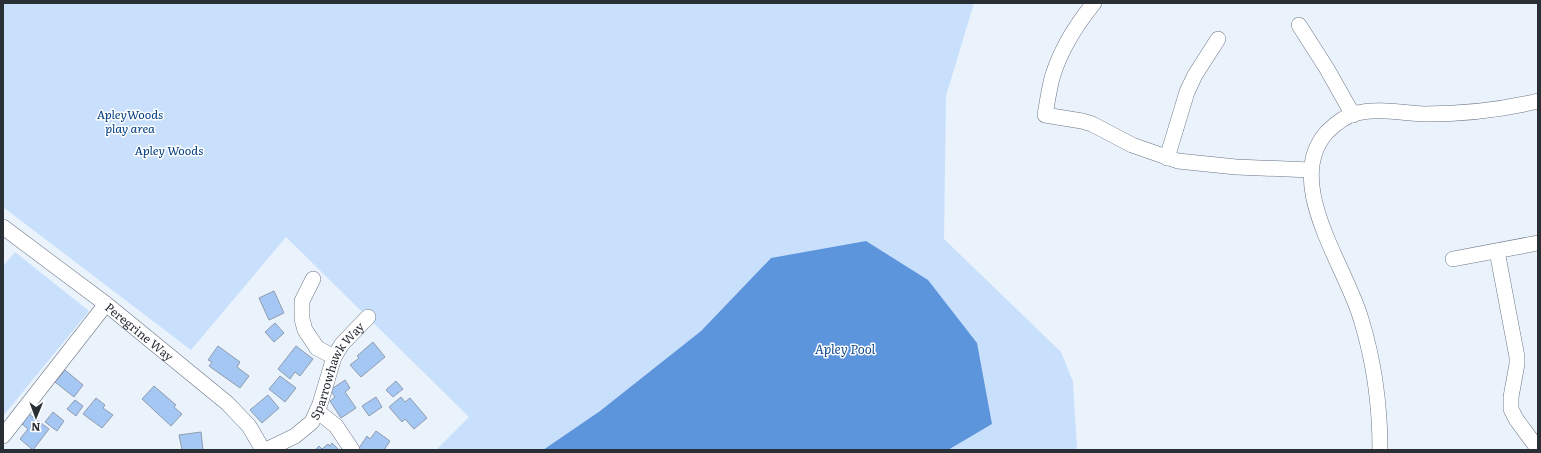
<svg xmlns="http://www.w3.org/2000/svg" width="1541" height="453" viewBox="0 0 1541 453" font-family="Literata,serif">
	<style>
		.green { fill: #c9e0fd }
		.water { fill: #5d95dd }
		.building { fill: #a4c7f4; stroke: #909cad }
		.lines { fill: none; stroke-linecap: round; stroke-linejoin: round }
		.minor-casing { stroke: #6a7685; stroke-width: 16 }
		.minor { stroke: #fff; stroke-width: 15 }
		.labels { text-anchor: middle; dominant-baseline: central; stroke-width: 3; stroke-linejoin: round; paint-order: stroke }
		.park-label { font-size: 12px; font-style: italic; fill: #023f80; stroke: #fff }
		.street-label { font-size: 12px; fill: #2a2f36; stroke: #fff }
		.water-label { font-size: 13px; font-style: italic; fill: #134b8d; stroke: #fff }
	</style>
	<rect width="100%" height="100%" fill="#eaf2fc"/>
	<g class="green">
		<polygon points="3,3 974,3 946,96 944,239 1061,352 1073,382 1077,450 948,450 992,424 771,258 701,331 600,411 543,450 436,450 469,417 286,237 191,350 3,207"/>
		<polygon points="15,252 89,311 3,416 3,266"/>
	</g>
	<polygon class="water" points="866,241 928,280 977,343 992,424 948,450 543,450 600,411 701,331 771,258"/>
	<g class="building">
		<polygon points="274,291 284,313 269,320 259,298"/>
		<polygon points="275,323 284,333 274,342 265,332"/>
		<polygon points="373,342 385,357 361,377 350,365 359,358 357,356"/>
		<polygon points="218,346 240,362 237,367 249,376 240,388 209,366 212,362 208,360"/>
		<polygon points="296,346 313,359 300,376 295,372 290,379 278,369"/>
		<polygon points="65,370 83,385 74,397 55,382"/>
		<polygon points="280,376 296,388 285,402 269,389"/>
		<polygon points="345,380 350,388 345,392 356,408 341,418 330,401 335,397 330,390"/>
		<polygon points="396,381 403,389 393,397 386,390"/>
		<polygon points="154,386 176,405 174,407 182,414 171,426 142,399"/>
		<polygon points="268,395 279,408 262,423 250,410"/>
		<polygon points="376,397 382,407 369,416 362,406"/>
		<polygon points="401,397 405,402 410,398 427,418 414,429 405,419 402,422 389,407"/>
		<polygon points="96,398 105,405 103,408 113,415 102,428 83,414"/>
		<polygon points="75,400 83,406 76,416 67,409"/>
		<polygon points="53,412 64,421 57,431 45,422"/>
		<polygon points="29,414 49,429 33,450 20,439 28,429 22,424"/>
		<polygon points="376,431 390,441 384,450 362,450 359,448 367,436 370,439"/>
		<polygon points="201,432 203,450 182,450 179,435"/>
		<polygon points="332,443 339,450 315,450 319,446 322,449 328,444 330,446"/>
	</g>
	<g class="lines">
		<defs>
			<g id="minor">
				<path d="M1094 3C1076 25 1060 51 1052 78 1049 90 1047 103 1045 115L1082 121 1092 124 1132 145 1178 161 1236 167 1311 170"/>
				<polyline points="1299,25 1327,69 1353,115"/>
				<polyline points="1167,158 1187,92 1195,75 1218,39"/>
				<path id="s1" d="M3 227 106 304 227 403 249 426 263 450"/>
				<polyline points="1497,251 1517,357 1517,364 1511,397 1511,409 1516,419 1538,449"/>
				<polyline points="1453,259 1538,243"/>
				<polyline points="313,279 302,301 302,319 305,330 317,348 334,357"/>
				<polyline points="317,411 336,426 352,450"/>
				<polyline points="3,436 106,304"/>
				<path id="s2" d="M266 450 295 436 312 422 320 404 334 357 342 344 368 317"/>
				<path d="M1380 450C1380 405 1374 361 1361 319 1346 266 1282 182 1327 132 1336 123 1345 116 1357 113 1379 108 1402 113 1424 114 1462 114 1501 110 1538 101"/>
			</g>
		</defs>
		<use href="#minor" class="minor-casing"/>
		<use href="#minor" class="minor"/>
	</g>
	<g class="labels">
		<g class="park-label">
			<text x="130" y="114">ApleyWoods<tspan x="130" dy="14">play area</tspan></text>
			<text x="169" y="150">Apley Woods</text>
		</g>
		<g class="street-label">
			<text stroke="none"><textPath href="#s1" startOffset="172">Peregrine Way</textPath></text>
			<text stroke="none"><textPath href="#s2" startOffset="112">Sparrowhawk Way</textPath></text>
		</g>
		<g class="water-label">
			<text x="845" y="348">Apley Pool</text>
		</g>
	</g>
	<rect width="1541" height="453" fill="none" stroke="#2a2f36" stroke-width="8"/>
	<g transform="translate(36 417) rotate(181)" stroke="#ffffff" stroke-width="3" paint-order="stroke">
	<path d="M0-3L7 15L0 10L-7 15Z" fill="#2a2f36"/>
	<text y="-6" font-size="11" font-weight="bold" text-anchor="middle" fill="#2a2f36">N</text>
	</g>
</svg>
